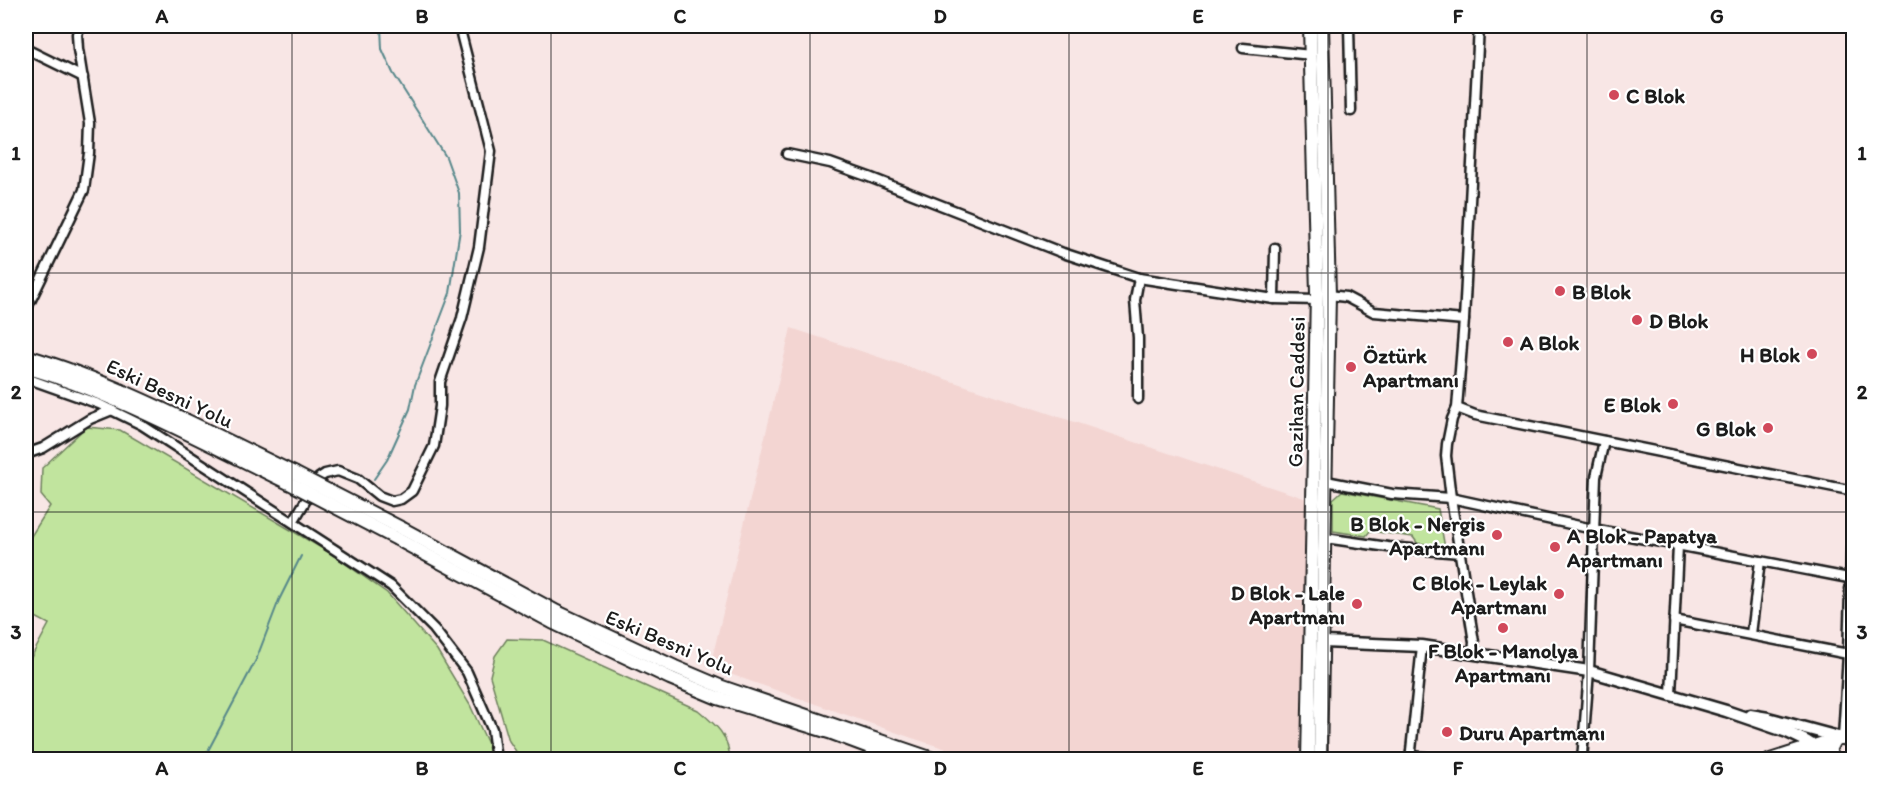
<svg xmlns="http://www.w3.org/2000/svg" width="1879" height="785" viewBox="0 0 1879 785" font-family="Itim,sans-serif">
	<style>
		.built { fill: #f3d5d2 }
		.green { fill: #c1e49e; stroke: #6e805d; stroke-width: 1.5 }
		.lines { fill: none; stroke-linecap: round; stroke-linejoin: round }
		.stream { stroke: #56878a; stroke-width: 2 }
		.minor-casing { stroke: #1c1c1c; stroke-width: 13 }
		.tertiary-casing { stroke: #1c1c1c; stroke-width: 15 }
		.secondary-casing { stroke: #1c1c1c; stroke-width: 16 }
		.minor { stroke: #fff; stroke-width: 8 }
		.tertiary { stroke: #fff; stroke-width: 10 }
		.secondary { stroke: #fff; stroke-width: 12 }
		.secondary-bridge-casing { stroke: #1c1c1c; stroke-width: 16; stroke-linecap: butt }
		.secondary-bridge { stroke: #fff; stroke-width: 12 }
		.grid { fill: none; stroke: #1c1c1c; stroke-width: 1.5; stroke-opacity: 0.55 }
		.poi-dot { fill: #d1495b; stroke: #fff; stroke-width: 2 }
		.labels { text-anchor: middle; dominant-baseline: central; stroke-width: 4.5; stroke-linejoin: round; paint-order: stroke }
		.poi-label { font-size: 21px; font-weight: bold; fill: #1c1c1c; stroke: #fff; text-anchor: start }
		.street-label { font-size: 21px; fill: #1c1c1c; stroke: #fff }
		.neatline { fill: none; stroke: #1c1c1c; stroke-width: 2 }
		.grid-label { font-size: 20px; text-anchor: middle; font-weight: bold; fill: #1c1c1c }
	</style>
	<rect width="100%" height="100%" fill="#f8e6e5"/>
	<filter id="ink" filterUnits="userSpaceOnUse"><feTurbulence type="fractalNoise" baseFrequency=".0167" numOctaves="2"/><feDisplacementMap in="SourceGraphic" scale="12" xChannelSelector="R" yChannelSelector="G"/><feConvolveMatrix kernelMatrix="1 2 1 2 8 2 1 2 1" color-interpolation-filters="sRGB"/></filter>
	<g filter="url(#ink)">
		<polygon class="built" points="791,328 1307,499 1300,747 1298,759 978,759 912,738 710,667"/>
		<g class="green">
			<polygon points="86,427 120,430 330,553 387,593 437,650 470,705 495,759 26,759 26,667 49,624 26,612 26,544 50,506 41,495 42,468"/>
			<polygon points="1342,491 1438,509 1445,548 1418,544 1413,537 1370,531 1366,536 1333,531 1333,499"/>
			<path d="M507 639 543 640 698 710C716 725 728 734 730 759H521L509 741 490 676 495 656Z"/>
		</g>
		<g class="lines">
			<g class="stream">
				<polyline points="374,479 387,460 410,409 415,385 450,293 460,230 459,193 446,157 393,73 382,49 381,26"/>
				<polyline points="203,760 256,660 279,600 301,556"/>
			</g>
			<defs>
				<g id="minor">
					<polyline points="1349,26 1351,111"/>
					<polyline points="1243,48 1311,55"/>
					<polyline points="26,49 83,77"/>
					<polyline points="787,154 830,163 869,177 1063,253 1139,278 1274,299 1317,300"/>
					<polyline points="1329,295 1346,297 1374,312 1464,320"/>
					<polyline points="1274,299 1275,248"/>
					<polyline points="26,310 84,190 89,153 90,123 78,49 77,34 80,26"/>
					<polyline points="26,378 99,404 142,425 391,586 434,629 467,672 492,729 496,760"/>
					<polyline points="1138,399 1138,338 1135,300 1139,278"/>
					<polyline points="1457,408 1475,415 1854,491"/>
					<polyline points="26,454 43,448 90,419 112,410"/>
					<polyline points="1326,481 1392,494 1451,498 1593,529 1854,579"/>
					<polyline points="293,522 319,478 325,474 338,471 358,479 379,496 392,501 401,499 412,491 434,446 440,406 440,382 462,318 479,247 491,151 459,26"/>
					<polyline points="1325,538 1388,547 1460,553"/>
					<polyline points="1674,620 1848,654"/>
					<polyline points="1751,634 1760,561"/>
					<polyline points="1473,653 1474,642 1451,498 1446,456 1447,444 1452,419 1457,408 1464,320 1479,26"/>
					<polyline points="1671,694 1678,546"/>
					<polyline points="1843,738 1848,654 1854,467"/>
					<polyline points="1410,756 1457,760"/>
					<polyline points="1410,760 1422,646"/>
					<polyline points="1582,760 1589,671 1596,477 1604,441"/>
				</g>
				<g id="tertiary">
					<polyline points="1323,642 1422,646 1589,671 1726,711 1787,732 1806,741 1834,759"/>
					<polyline points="1750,715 1768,718 1842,738"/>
				</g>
				<g id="secondary">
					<path d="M26 356C119 383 206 431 294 473"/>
					<path d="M26 367C118 394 203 442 289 483"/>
					<polyline points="403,529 557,612 675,667 722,687 936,760"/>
					<polyline points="397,539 552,622 670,678 718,698 829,732 904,760"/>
					<polyline points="1308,760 1317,293 1310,26"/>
					<polyline points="1320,760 1329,295 1322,26"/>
					<polyline points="1770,760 1836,739"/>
					<path d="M1834 760 1829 750 1834 740C1842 736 1850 738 1854 747"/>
				</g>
			</defs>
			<use href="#minor" class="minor-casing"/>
			<use href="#tertiary" class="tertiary-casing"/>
			<use href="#secondary" class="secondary-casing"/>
			<use href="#minor" class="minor"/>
			<use href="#tertiary" class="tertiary"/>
			<use href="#secondary" class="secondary"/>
			<defs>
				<g id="secondary-bridge">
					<polyline points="294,473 403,529"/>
					<polyline points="289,483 397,539"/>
				</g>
			</defs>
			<use href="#secondary-bridge" class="secondary-bridge-casing"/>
			<use href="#secondary-bridge" class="secondary-bridge"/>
		</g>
	</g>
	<path class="grid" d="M292 26V760M551 26V760M810 26V760M1069 26V760M1328 26V760M1587 26V760M26 273H1854M26 512H1854"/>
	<g class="poi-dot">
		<circle cx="1614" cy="95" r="6"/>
		<circle cx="1560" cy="291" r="6"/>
		<circle cx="1637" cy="320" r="6"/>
		<circle cx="1508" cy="342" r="6"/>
		<circle cx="1812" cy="354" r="6"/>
		<circle cx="1351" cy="367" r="6"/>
		<circle cx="1673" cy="404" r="6"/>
		<circle cx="1768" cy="428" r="6"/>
		<circle cx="1497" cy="535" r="6"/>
		<circle cx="1555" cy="547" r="6"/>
		<circle cx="1559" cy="594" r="6"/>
		<circle cx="1357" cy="604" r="6"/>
		<circle cx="1503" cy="628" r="6"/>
		<circle cx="1447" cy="732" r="6"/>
	</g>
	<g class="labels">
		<g class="poi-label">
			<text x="1626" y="95">C Blok</text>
			<text x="1572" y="291">B Blok</text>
			<text x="1649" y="320">D Blok</text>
			<text x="1520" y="342">A Blok</text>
			<text x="1800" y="354" text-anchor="end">H Blok</text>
			<text x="1363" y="355">Öztürk<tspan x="1363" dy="24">Apartmanı</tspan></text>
			<text x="1661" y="404" text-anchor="end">E Blok</text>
			<text x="1756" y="428" text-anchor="end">G Blok</text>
			<text x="1485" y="523" text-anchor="end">B Blok - Nergis<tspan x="1485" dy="24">Apartmanı</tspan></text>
			<text x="1567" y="535">A Blok - Papatya<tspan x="1567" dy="24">Apartmanı</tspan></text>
			<text x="1547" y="582" text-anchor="end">C Blok - Leylak<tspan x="1547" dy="24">Apartmanı</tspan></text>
			<text x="1345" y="592" text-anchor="end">D Blok - Lale<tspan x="1345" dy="24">Apartmanı</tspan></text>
			<text x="1503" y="650" text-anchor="middle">F Blok - Manolya<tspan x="1503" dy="24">Apartmanı</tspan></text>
			<text x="1459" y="732">Duru Apartmanı</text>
		</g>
		<g class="street-label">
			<text transform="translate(1296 392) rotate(-89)">Gazihan Caddesi</text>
			<text transform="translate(170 393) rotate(25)">Eski Besni Yolu</text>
			<text transform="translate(670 642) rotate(23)">Eski Besni Yolu</text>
		</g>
	</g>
	<rect width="1879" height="785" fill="none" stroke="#fff" stroke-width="66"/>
	<rect x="33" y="33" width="1813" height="719" class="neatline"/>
	<g class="grid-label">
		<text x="162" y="23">A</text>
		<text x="422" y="23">B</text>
		<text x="680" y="23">C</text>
		<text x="940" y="23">D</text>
		<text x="1198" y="23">E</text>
		<text x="1458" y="23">F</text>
		<text x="1717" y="23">G</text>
		<text x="16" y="160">1</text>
		<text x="1862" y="160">1</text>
		<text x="16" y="399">2</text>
		<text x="1862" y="399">2</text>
		<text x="16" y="639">3</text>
		<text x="1862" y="639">3</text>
		<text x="162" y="775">A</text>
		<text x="422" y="775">B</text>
		<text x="680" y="775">C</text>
		<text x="940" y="775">D</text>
		<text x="1198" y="775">E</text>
		<text x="1458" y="775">F</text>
		<text x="1717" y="775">G</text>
	</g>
</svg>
